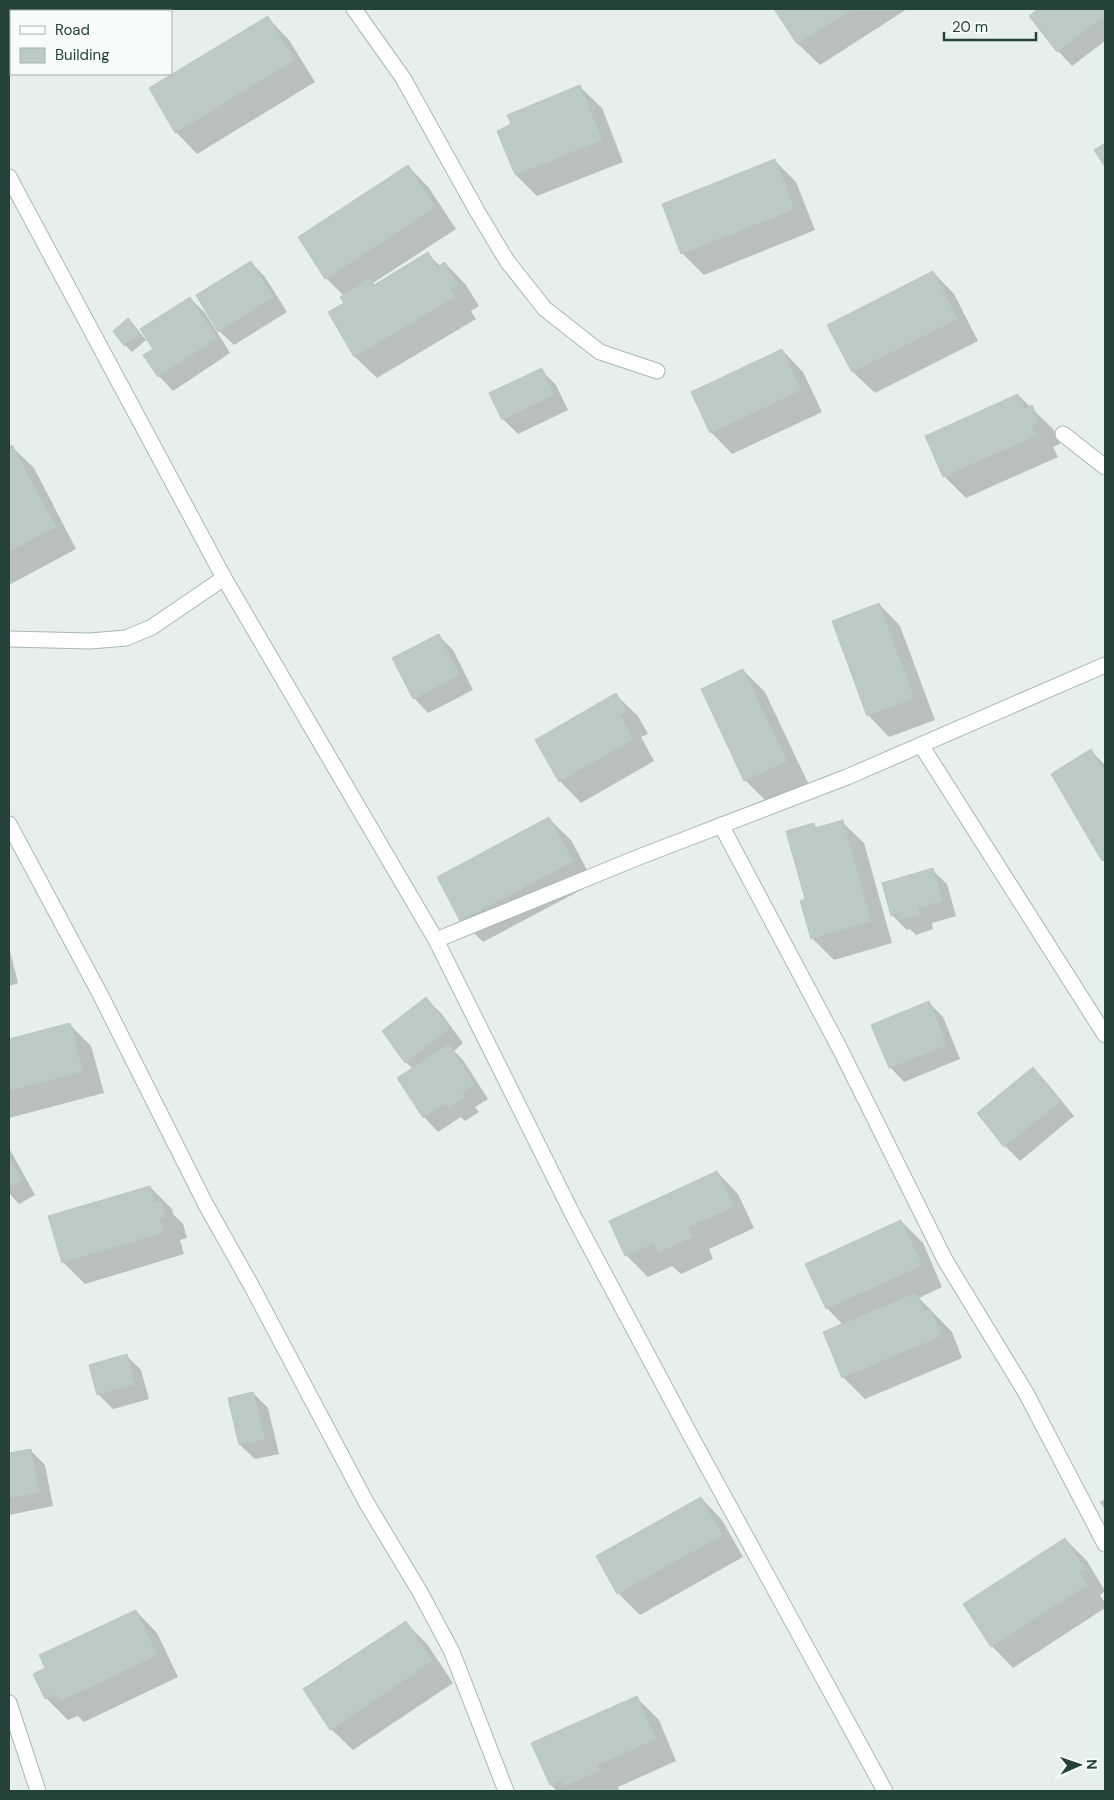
<svg xmlns="http://www.w3.org/2000/svg" width="1114" height="1800" viewBox="0 0 1114 1800" font-family="'DM Sans',sans-serif">
	<style>
		.shadow { fill: #0003 }
		.building { fill: #bbcac4; stroke: #b8c9c2 }
		.lines { fill: none; stroke-linecap: round; stroke-linejoin: round }
		.street-casing { stroke: #a8b8b2; stroke-width: 17 }
		.street { stroke: #fff; stroke-width: 15 }
	</style>
	<rect width="100%" height="100%" fill="#e6efeb"/>
	<g class="shadow">
		<polygon points="776,9 907,9 820,65 798,44"/>
		<polygon points="1041,9 1105,9 1105,41 1072,66 1058,51 1031,16"/>
		<polygon points="268,18 289,40 315,82 197,154 176,132"/>
		<polygon points="580,87 602,108 623,162 537,196 516,175"/>
		<polygon points="774,160 796,182 815,230 704,275 682,253"/>
		<polygon points="408,166 429,188 456,229 373,283 375,285 428,254 440,266 445,263 466,285 479,306 471,311 476,319 377,378 355,357 329,313 346,303 344,296 326,278"/>
		<polygon points="251,262 265,277 287,312 234,345 219,331"/>
		<polygon points="933,272 954,294 978,341 875,393 853,372 829,325"/>
		<polygon points="190,298 205,313 230,353 173,391 159,376 154,349"/>
		<polygon points="135,327 146,340 132,352 125,345"/>
		<polygon points="782,350 803,372 822,412 732,454 711,432"/>
		<polygon points="541,370 556,385 568,410 518,434 503,419"/>
		<polygon points="1018,395 1053,429 1060,444 1053,447 1058,457 966,498 944,476"/>
		<polygon points="12,447 34,468 76,549 9,585 9,449"/>
		<polygon points="879,604 900,626 935,720 889,737 868,715"/>
		<polygon points="439,636 453,650 473,690 428,713 414,698"/>
		<polygon points="743,670 765,692 808,783 767,802 745,780 702,690"/>
		<polygon points="616,695 638,716 648,734 641,737 654,761 581,803 560,781"/>
		<polygon points="1091,751 1105,765 1105,863 1052,774"/>
		<polygon points="549,819 571,840 594,883 483,942 461,920"/>
		<polygon points="842,822 864,843 892,943 834,960 812,938 807,900 813,824 818,829"/>
		<polygon points="932,870 947,884 956,916 932,923 933,929 916,935 910,929 907,930 892,915"/>
		<polygon points="9,947 18,983 9,986"/>
		<polygon points="426,999 441,1013 463,1043 454,1051 463,1060 488,1099 475,1107 479,1112 465,1121 461,1117 438,1132 424,1117 413,1069 406,1062"/>
		<polygon points="928,1002 943,1017 960,1059 904,1082 890,1067"/>
		<polygon points="69,1024 91,1046 104,1093 9,1118 9,1040"/>
		<polygon points="1033,1069 1048,1084 1074,1116 1020,1161 1005,1146 979,1113"/>
		<polygon points="9,1148 35,1195 19,1204 9,1193"/>
		<polygon points="717,1172 738,1194 754,1228 709,1249 713,1259 681,1274 672,1266 648,1277 626,1255"/>
		<polygon points="150,1187 172,1209 173,1214 183,1224 187,1238 180,1240 184,1254 85,1284 63,1262"/>
		<polygon points="901,1221 923,1243 942,1287 919,1298 952,1332 962,1358 865,1399 843,1377 843,1325 827,1308"/>
		<polygon points="127,1356 141,1370 149,1399 113,1409 98,1394"/>
		<polygon points="253,1393 268,1408 279,1454 255,1459 240,1445"/>
		<polygon points="30,1450 45,1465 53,1506 9,1515 9,1454"/>
		<polygon points="701,1498 722,1520 743,1557 640,1615 618,1593"/>
		<polygon points="1105,1499 1105,1510 1100,1502"/>
		<polygon points="1065,1539 1087,1561 1105,1591 1100,1595 1105,1603 1105,1608 1013,1668 992,1646"/>
		<polygon points="136,1611 157,1633 178,1677 84,1722 78,1716 68,1720 46,1698 47,1668"/>
		<polygon points="405,1622 427,1644 453,1683 353,1750 331,1729"/>
		<polygon points="637,1698 659,1720 676,1761 618,1787 619,1791 557,1791 551,1785"/>
	</g>
	<g class="building">
		<polygon points="774,9 852,9 797,44"/>
		<polygon points="1038,9 1105,9 1105,15 1057,52 1029,16"/>
		<polygon points="268,16 294,60 175,133 149,88"/>
		<polygon points="580,85 602,140 515,175 497,131 511,124 507,115"/>
		<polygon points="1105,143 1105,167 1094,150"/>
		<polygon points="775,159 794,209 681,254 662,204"/>
		<polygon points="408,165 435,207 325,279 298,237"/>
		<polygon points="428,252 437,267 445,262 458,284 450,289 455,297 354,357 328,312 344,303 340,297 370,278 374,285"/>
		<polygon points="251,261 273,297 218,332 196,295"/>
		<polygon points="933,271 957,319 852,372 827,325"/>
		<polygon points="190,297 217,338 158,377 143,355 153,349 140,329"/>
		<polygon points="128,318 140,333 124,346 113,331"/>
		<polygon points="782,349 801,390 710,433 691,392"/>
		<polygon points="542,368 554,395 502,420 489,393"/>
		<polygon points="1018,394 1025,409 1032,405 1039,422 1032,425 1037,435 943,477 925,436"/>
		<polygon points="12,445 56,527 9,552 9,447"/>
		<polygon points="879,603 914,698 867,716 832,621"/>
		<polygon points="439,634 459,675 413,699 392,658"/>
		<polygon points="743,669 787,761 744,781 701,689"/>
		<polygon points="616,693 627,712 620,715 633,739 559,782 535,740"/>
		<polygon points="1091,749 1105,773 1105,859 1102,861 1051,774"/>
		<polygon points="549,817 573,861 460,921 437,877"/>
		<polygon points="843,820 871,921 811,939 800,901 805,899 786,831 814,823 815,828"/>
		<polygon points="933,868 942,901 918,908 920,915 900,920 898,913 891,916 882,883"/>
		<polygon points="426,997 450,1028 405,1063 382,1031"/>
		<polygon points="929,1001 947,1045 889,1068 871,1025"/>
		<polygon points="70,1023 83,1071 9,1091 9,1039"/>
		<polygon points="449,1044 475,1084 462,1092 465,1097 449,1108 446,1103 423,1118 397,1078"/>
		<polygon points="1033,1067 1061,1101 1004,1147 977,1113"/>
		<polygon points="9,1157 22,1180 9,1187"/>
		<polygon points="717,1171 734,1207 688,1227 692,1237 658,1253 654,1243 625,1256 609,1221"/>
		<polygon points="150,1186 155,1203 161,1201 166,1217 159,1218 164,1232 62,1263 48,1216"/>
		<polygon points="901,1220 922,1265 826,1309 805,1264"/>
		<polygon points="916,1293 924,1311 930,1309 941,1336 842,1378 823,1332"/>
		<polygon points="127,1354 135,1384 97,1395 89,1365"/>
		<polygon points="253,1392 265,1439 239,1445 228,1398"/>
		<polygon points="31,1449 39,1492 9,1498 9,1453"/>
		<polygon points="701,1497 722,1535 617,1594 596,1556"/>
		<polygon points="1065,1538 1085,1569 1079,1572 1087,1585 991,1647 963,1604"/>
		<polygon points="136,1610 157,1655 61,1701 57,1694 45,1699 33,1674 45,1668 39,1655"/>
		<polygon points="406,1621 432,1661 330,1730 303,1689"/>
		<polygon points="637,1696 656,1739 597,1765 599,1771 564,1786 561,1780 550,1785 531,1743"/>
	</g>
	<g class="lines">
		<defs>
			<g id="street">
				<polyline points="354,9 403,78 477,211 507,261 545,309 600,352 657,371"/>
				<polyline points="9,177 224,578 436,940 574,1217 693,1440 885,1791"/>
				<polyline points="1063,434 1105,467"/>
				<polyline points="9,639 90,641 126,638 152,627 224,578"/>
				<polyline points="921,745 1105,1035"/>
				<polyline points="9,824 100,994 206,1205 251,1285 366,1502 420,1592 452,1652 506,1791"/>
				<polyline points="721,825 840,1049 945,1260 1026,1393 1105,1544"/>
				<polyline points="436,940 639,857 847,777 1105,665"/>
				<polyline points="9,1703 38,1791"/>
			</g>
		</defs>
		<use href="#street" class="street-casing"/>
		<use href="#street" class="street"/>
	</g>
	<rect width="1114" height="1800" fill="none" stroke="#24423a" stroke-width="20"/>
	<rect x="10" y="10" width="162" height="65" fill="#f7fbf9" stroke="#a3b1ad"/>
	<rect x="20" y="26" width="25" height="8" fill="#ffffff" stroke="#a3b1ad"/>
	<text x="55" y="35" font-size="15" fill="#24423a">Road</text>
	<rect x="20" y="48" width="25" height="15" fill="#bbcac4" stroke="#a3b1ad"/>
	<text x="55" y="60" font-size="15" fill="#24423a">Building</text>
	<g transform="translate(1079 1765) rotate(88)" stroke="#f7fbf9" stroke-width="4" paint-order="stroke">
	<path d="M0-4L9 19L0 12L-9 19Z" fill="#24423a"/>
	<text y="-8" font-size="14" font-weight="bold" text-anchor="middle" fill="#24423a">N</text>
	</g>
	<path d="M944 32v8h92v-8" fill="none" stroke="#24423a" stroke-width="2.5"/>
	<text x="952" y="32" font-size="15" fill="#24423a" stroke="#f7fbf9" stroke-width="4" paint-order="stroke">20 m</text>
</svg>
